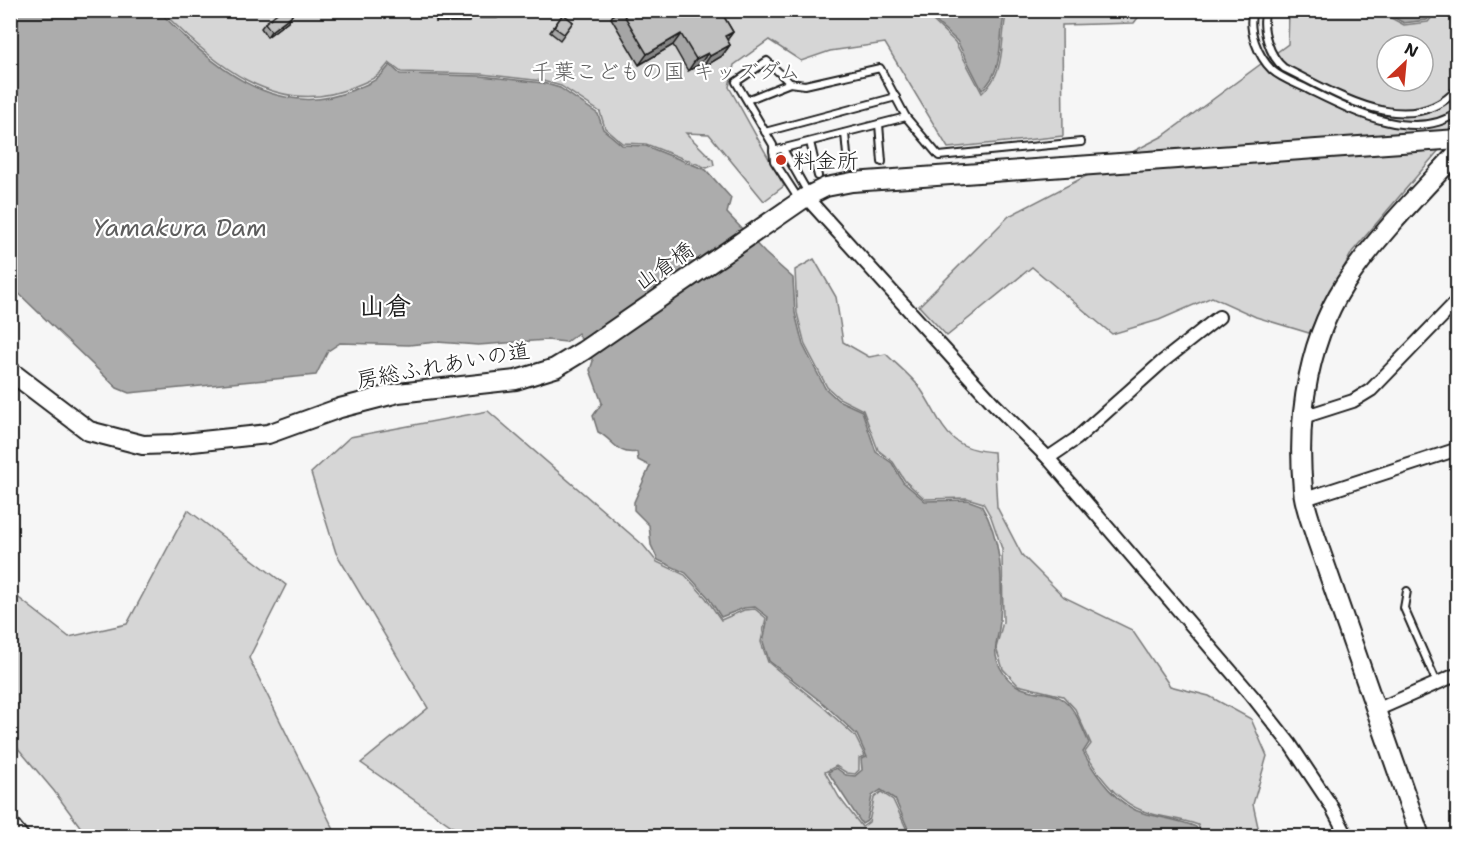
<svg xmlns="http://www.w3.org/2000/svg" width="1468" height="847" viewBox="0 0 1468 847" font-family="'Shantell Sans','Klee One',sans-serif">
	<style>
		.green { fill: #d6d6d6; stroke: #797979; stroke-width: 1.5; fill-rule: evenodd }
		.water { fill: #acacac; stroke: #727272; stroke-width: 1.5 }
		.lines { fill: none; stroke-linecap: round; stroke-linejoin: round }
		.lane-casing { stroke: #1c1c1c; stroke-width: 10 }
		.street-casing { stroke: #1c1c1c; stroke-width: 16 }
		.secondary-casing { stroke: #1c1c1c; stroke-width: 22 }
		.lane { stroke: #fff; stroke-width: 6 }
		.street { stroke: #fff; stroke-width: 12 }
		.secondary { stroke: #fff; stroke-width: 18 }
		.wall { fill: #a5a5a5; stroke: #1c1c1c; stroke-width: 1.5 }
		.shaded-wall { fill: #868686; stroke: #1c1c1c; stroke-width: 1.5 }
		.building { fill: #c0c0c0; stroke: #1c1c1c; stroke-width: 1.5 }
		.poi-dot { fill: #c8321e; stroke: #fff; stroke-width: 2 }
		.labels { text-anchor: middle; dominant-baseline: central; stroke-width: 4.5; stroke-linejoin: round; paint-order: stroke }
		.park-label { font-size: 22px; fill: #5d5d5d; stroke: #fff }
		.poi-label { font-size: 22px; fill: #1c1c1c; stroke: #fff; text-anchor: start }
		.street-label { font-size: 22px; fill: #1c1c1c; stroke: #fff }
		.water-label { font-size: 24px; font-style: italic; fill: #5d5d5d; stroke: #fff }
		.quarter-label { font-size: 26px; font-weight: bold; fill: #1c1c1c; stroke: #fff }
	</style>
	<rect width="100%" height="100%" fill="#f6f6f6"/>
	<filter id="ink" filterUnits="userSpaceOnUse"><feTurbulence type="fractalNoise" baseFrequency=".0167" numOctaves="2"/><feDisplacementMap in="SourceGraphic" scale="12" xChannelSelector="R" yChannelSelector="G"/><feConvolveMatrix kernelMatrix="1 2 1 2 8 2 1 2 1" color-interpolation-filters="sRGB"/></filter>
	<g filter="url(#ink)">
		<g class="green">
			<path d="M162 11H880L931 19 955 42 982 93C1008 70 999 41 1007 11H1143L1134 23 1062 25 1063 136 948 148 885 43 830 51 801 61 769 40 734 65 729 87 784 186 764 201 709 134 686 133 713 160 714 165 707 168 646 144 622 143 605 128 600 112 561 86 543 81 481 74 401 72 389 63C376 80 372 79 353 87 277 120 211 62 162 11Z"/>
			<path d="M1289 11H1378L1404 25 1428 22 1437 11H1457V129L1352 252 1309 333 1256 317 1212 297 1159 320 1112 334 1032 267 947 336 919 306 1009 216 1163 136 1288 44ZM1387 45H1423V81H1387Z"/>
			<path d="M814 259 836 297 843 342 869 357 886 354C897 365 911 376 920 388 944 423 943 449 994 452L997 507 1022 555 1064 597 1132 630 1170 686 1209 696 1251 719 1267 756 1253 804 1260 836H1202L1198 825C1180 818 1161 818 1143 811 1117 801 1098 775 1085 752L1091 744 1075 709 1063 696 1018 685 1003 669 996 648 1003 622 1002 549 991 517 983 503 967 498 925 499 905 481 893 462 878 450 863 410 839 398 827 387 805 345 797 313 795 270Z"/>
			<polygon points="488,411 643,545 657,562 685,575 706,598 721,620 744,610 755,609 766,618 761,642 768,662 822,706 855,736 865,756 859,758 859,770 855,774 847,773 836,766 825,772 839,797 862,827 869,822 874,798 881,792 893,800 908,832 917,833 919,836 466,836 361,763 428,708 336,553 311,473 350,437"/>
			<polygon points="188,510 286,585 249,658 337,836 87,836 54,791 11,740 11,592 69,637 127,624"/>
		</g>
		<g class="water">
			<path d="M10 11H159C209 63 275 123 353 90 372 82 377 82 390 65L400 74 481 76 543 83 560 88 598 114 603 129 622 145 646 146 706 170 731 198 727 213 765 253 793 278 795 313 803 345 825 388 838 400 862 411 876 452 892 463 903 482 925 501 967 500 981 505C1002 539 1003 581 1000 620 999 640 990 649 1001 669 1018 700 1048 687 1064 700 1077 711 1082 728 1089 743L1083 752C1096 776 1118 807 1146 814 1163 818 1180 820 1196 827L1200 836H921L919 831H909L895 799 881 790 872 796 867 821 862 824 828 772 836 768 846 775 855 776 862 770 861 759 867 757 857 735 824 704 769 661 763 642 768 617 755 607 744 608 721 617 708 597 686 573 658 560 651 545 649 525 634 510V502L650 466 638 460 637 452C617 456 613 439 598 432L593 416 602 403 590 370 593 361 578 333 566 342 547 340 478 345 437 342 409 345 340 343 328 351 316 375 129 393 117 388 11 286Z"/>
			<path d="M890 11H1005C998 38 1005 70 982 90L957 41 932 18Z"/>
			<polygon points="1382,11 1434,11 1427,20 1404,23"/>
		</g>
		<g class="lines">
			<defs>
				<g id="lane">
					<path d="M1253 10C1247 30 1258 56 1272 70 1282 79 1298 84 1309 90 1350 110 1414 144 1458 112"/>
					<path d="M1266 10C1260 28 1270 57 1284 68 1334 92 1410 143 1458 88"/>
					<polyline points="747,100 790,83 767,61 736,82 773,145 774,161 798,198"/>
					<polyline points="906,117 939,156 1081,142"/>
					<polyline points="879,124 882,162"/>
					<polyline points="765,132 896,97"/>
					<polyline points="845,133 848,166"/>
					<polyline points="810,142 818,176"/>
					<polyline points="783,149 808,193"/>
					<polyline points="773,151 906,117 880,68 805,85 790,83"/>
					<polyline points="1407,591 1404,608 1437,683"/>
				</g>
				<g id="street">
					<polyline points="806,197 994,404 1048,458 1253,697 1290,744 1330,804 1347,836"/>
					<polyline points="1303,417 1353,401 1371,390 1458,300"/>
					<polyline points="1048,458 1076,439 1162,362 1219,317"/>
					<polyline points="1305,499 1458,449"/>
					<polyline points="1374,711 1458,674"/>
					<polyline points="10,821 22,836"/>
				</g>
				<g id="secondary">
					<polyline points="10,371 89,431 143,445 174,444 268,434 340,408 398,393 516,380 555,368 583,351 806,197 826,187 852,182 1458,139"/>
					<path d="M1420 836 1316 538C1311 522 1304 505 1303 490 1296 416 1308 334 1353 272 1384 229 1422 191 1458 152"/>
				</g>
			</defs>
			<use href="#lane" class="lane-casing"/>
			<use href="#street" class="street-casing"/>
			<use href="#secondary" class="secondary-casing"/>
			<use href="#lane" class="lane"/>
			<use href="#street" class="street"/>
			<use href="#secondary" class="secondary"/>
		</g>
		<g class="wall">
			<polygon points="435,10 500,10 497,18 472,18 469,22 436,22"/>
			<polygon points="616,10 720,10 733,32 727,40 730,45 722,56 702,68 700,64 688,71 673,45 639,65 611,18"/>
			<polygon points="563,14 573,22 560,40 550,32"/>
			<polygon points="292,15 288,21 267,37 261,28 265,23"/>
		</g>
		<g class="shaded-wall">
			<polygon points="473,12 500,13 497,18 472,18 469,22 436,22 439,16"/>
			<polygon points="292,15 288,21 267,37 271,31"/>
			<polygon points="733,32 725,43 725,36"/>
			<polygon points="681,34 673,45 639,65 647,54"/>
			<polygon points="730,45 722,56 702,68 710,56"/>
			<polygon points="708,53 700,64 688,71 696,59"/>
		</g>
		<g class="building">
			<polygon points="281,10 289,10 292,15 271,31 265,23"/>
			<polygon points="439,10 500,10 500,13 473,12 473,16 439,16"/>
			<polygon points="621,10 720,10 733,32 725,36 730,45 710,56 708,53 696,59 681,34 647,54"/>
			<polygon points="563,14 573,22 564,34 554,27"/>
		</g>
	</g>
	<circle class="poi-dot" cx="781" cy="160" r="6"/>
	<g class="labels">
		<g class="park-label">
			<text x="666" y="71">千葉こどもの国 キッズダム</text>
		</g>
		<g class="poi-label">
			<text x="793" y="160">料金所</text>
		</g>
		<g class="street-label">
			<text transform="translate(664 266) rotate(-35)">山倉橋</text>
			<text transform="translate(443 365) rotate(-10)">房総ふれあいの道</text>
		</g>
		<g class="water-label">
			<text x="180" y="228">Yamakura Dam</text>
		</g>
		<g class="quarter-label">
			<text x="385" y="305">山倉</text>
		</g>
	</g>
	<rect width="1468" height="847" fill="none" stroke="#fff" stroke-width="36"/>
	<rect x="18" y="18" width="1432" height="811" fill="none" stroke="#1c1c1c" stroke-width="2" filter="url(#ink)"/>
	<g transform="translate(1405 63) rotate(26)"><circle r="28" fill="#ffffff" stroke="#a4a4a4" stroke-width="1.5"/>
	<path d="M0-4.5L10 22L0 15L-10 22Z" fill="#c8321e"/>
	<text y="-9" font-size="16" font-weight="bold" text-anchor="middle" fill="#1c1c1c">N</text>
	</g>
</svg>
